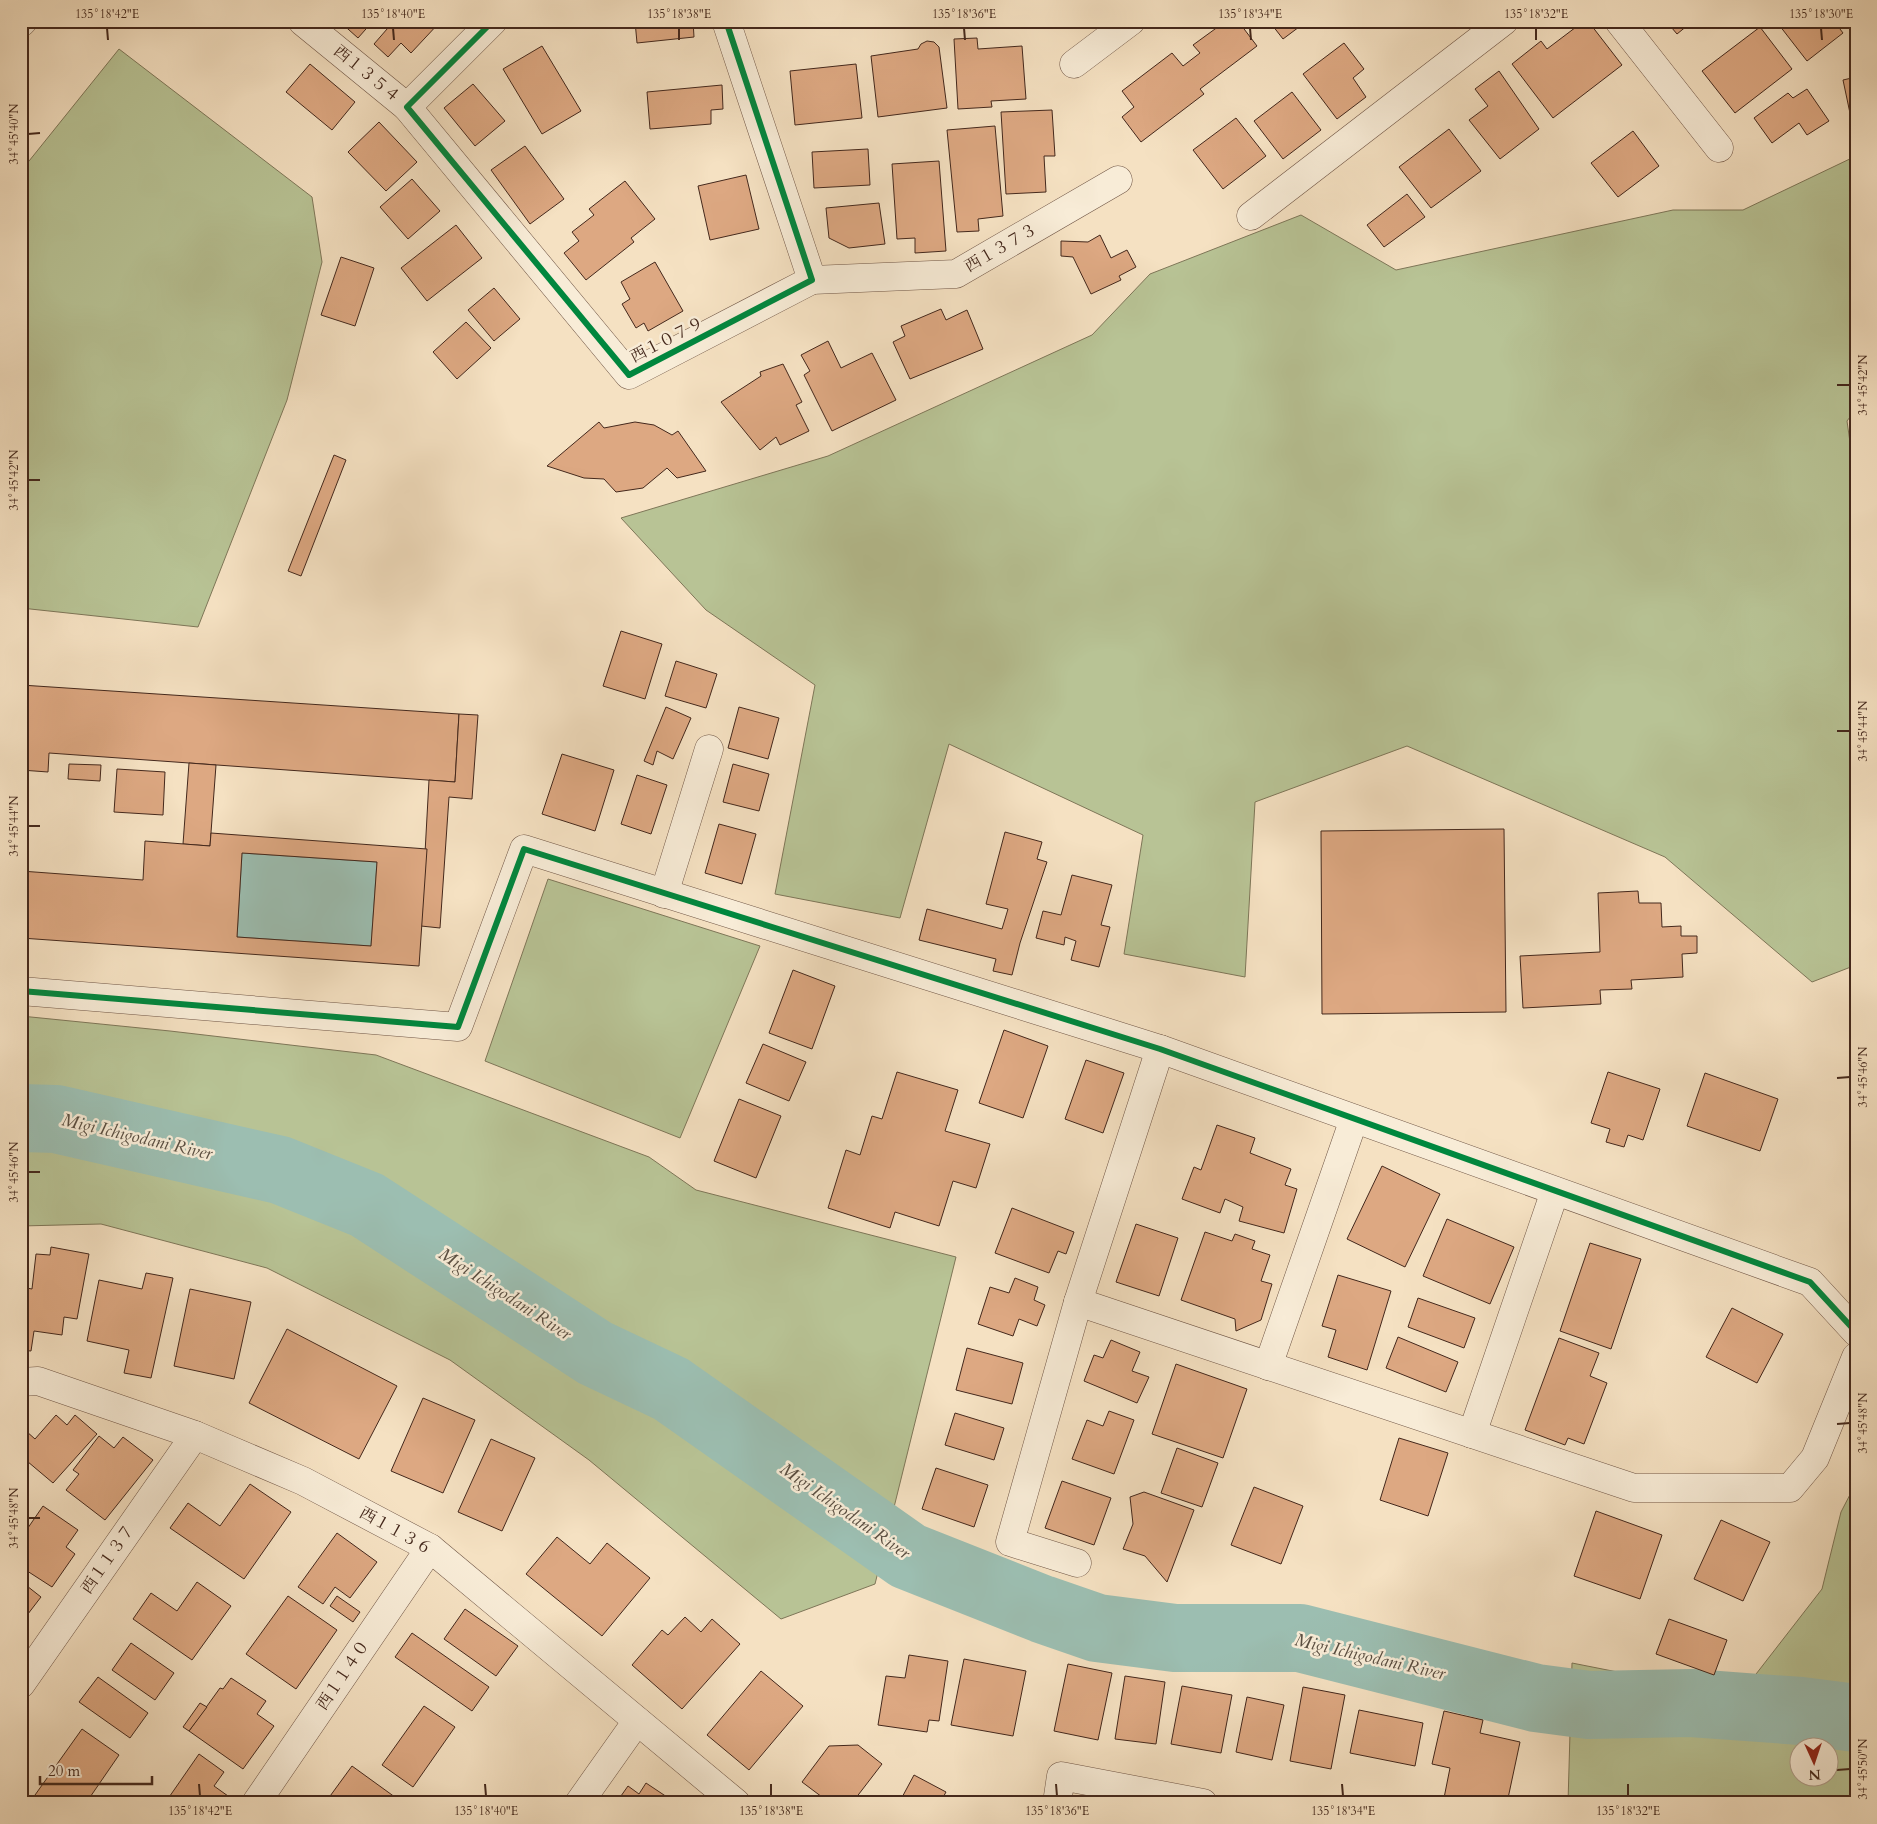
<svg xmlns="http://www.w3.org/2000/svg" width="1877" height="1824" viewBox="0 0 1877 1824" font-family="Cardo,'Noto Serif JP',serif">
	<style>
		.green { fill: #b8c395; stroke: #7e7658; fill-rule: evenodd }
		.water { fill: #9cbeb1; stroke: #798275 }
		.lines { fill: none; stroke-linecap: round; stroke-linejoin: round }
		.river { stroke: #9cbeb1; stroke-width: 68 }
		.building { fill: #dda882; stroke: #44281c; fill-rule: evenodd }
		.minor-casing { stroke: #705646; stroke-width: 29 }
		.minor { stroke: #f8ecd7; stroke-width: 28 }
		.cycleway-casing { stroke: #f8ecd7; stroke-width: 9 }
		.cycleway { stroke: #00873e; stroke-width: 6 }
		.ticks { fill: none; stroke: #44281c; stroke-width: 2 }
		.labels { text-anchor: middle; dominant-baseline: central; stroke-width: 5; stroke-linejoin: round; paint-order: stroke }
		.street-label { font-size: 16px; fill: #44281c; stroke: #f8ecd7 }
		.water-label { font-size: 18px; font-style: italic; fill: #5a4e41; stroke: #f8ecd7 }
		.neatline { fill: none; stroke: #44281c; stroke-width: 2 }
		.ticks-label { font-size: 12px; text-anchor: middle; fill: #44281c }
	</style>
	<rect width="100%" height="100%" fill="#f5e1c2"/>
	<filter id="stains"><feTurbulence type="fractalNoise" baseFrequency=".004" numOctaves="4"/><feColorMatrix values="0 0 0 0 .2 0 0 0 0 .09 0 0 0 0 .02 0 0 0 .5 -.17"/></filter>
	<radialGradient id="worn" r=".72"><stop offset=".6" stop-color="#630" stop-opacity="0"/><stop offset="1" stop-color="#630" stop-opacity=".3"/></radialGradient>
	<g class="green">
		<polygon points="119,49 312,197 322,262 287,400 198,627 21,608 21,171"/>
		<polygon points="1856,156 1856,409 1847,421 1856,485 1856,965 1812,982 1665,857 1407,746 1255,802 1245,977 1124,954 1143,835 949,744 900,918 775,894 815,685 706,610 621,518 828,456 1092,335 1150,274 1301,215 1396,270 1673,210 1743,210"/>
		<polygon points="548,879 760,946 680,1138 485,1061"/>
		<polygon points="21,1016 170,1031 376,1055 649,1157 696,1190 956,1257 875,1584 781,1619 589,1460 450,1360 267,1268 101,1224 21,1226"/>
		<path d="M1856 1483V1800L1763 1803H1568L1572 1663 1739 1696 1822 1589 1841 1512ZM1830 1746V1776H1800V1746Z"/>
	</g>
	<polygon class="water" points="242,853 377,862 371,946 237,937"/>
	<g class="lines">
		<polyline class="river" points="21,1118 56,1119 280,1170 367,1205 595,1353 671,1389 908,1556 1042,1609 1097,1628 1175,1638 1300,1638 1536,1698 1589,1705 1691,1703 1801,1711 1856,1718"/>
	</g>
	<g class="building">
		<polygon points="339,21 373,21 358,38"/>
		<polygon points="394,21 437,21 439,23 411,53 401,43 388,57 374,44"/>
		<polygon points="635,21 693,21 694,37 637,43"/>
		<polygon points="1226,21 1238,21 1257,46 1200,89 1204,94 1141,142 1122,117 1134,107 1122,91 1172,53 1183,66 1200,53 1193,45"/>
		<polygon points="1269,21 1307,21 1283,39"/>
		<polygon points="1584,21 1588,21 1622,65 1553,118 1512,64 1541,41 1547,49"/>
		<polygon points="1666,21 1693,21 1677,34"/>
		<polygon points="1776,21 1841,21 1837,25 1843,33 1807,61"/>
		<polygon points="1760,27 1792,69 1735,113 1702,71"/>
		<polygon points="977,38 978,49 1022,46 1026,99 991,101 992,107 958,109 954,39"/>
		<polygon points="927,41 934,42 939,47 947,108 878,117 871,56 918,49 921,44"/>
		<polygon points="1344,43 1364,69 1353,78 1366,97 1337,119 1303,74"/>
		<polygon points="542,46 581,111 542,134 503,69"/>
		<polygon points="310,64 355,102 332,130 286,92"/>
		<polygon points="856,64 862,118 795,125 790,71"/>
		<polygon points="1499,71 1539,129 1500,159 1469,120 1488,106 1475,89"/>
		<polygon points="1856,77 1856,117 1851,118 1843,80"/>
		<polygon points="473,84 505,121 475,146 444,108"/>
		<polygon points="722,85 723,109 711,110 711,124 650,129 647,92"/>
		<polygon points="1807,89 1829,121 1807,135 1799,123 1772,143 1754,118 1788,93 1793,98"/>
		<polygon points="1292,92 1321,130 1283,159 1254,121"/>
		<polygon points="1052,110 1055,156 1044,156 1046,192 1006,194 1001,112"/>
		<polygon points="1236,118 1266,156 1223,189 1193,150"/>
		<polygon points="379,122 417,162 386,191 348,152"/>
		<polygon points="995,126 1003,216 978,219 979,231 957,232 947,130"/>
		<polygon points="1449,129 1481,171 1431,208 1399,167"/>
		<polygon points="1633,131 1659,166 1618,197 1591,163"/>
		<polygon points="525,146 564,199 530,224 491,170"/>
		<polygon points="868,149 870,185 814,188 812,152"/>
		<polygon points="939,161 946,251 915,253 915,238 897,239 892,164"/>
		<polygon points="746,175 759,229 710,240 698,186"/>
		<polygon points="412,179 440,211 408,239 380,207"/>
		<polygon points="625,181 655,219 631,238 634,242 586,280 564,253 579,241 572,232 594,215 589,209"/>
		<polygon points="1407,194 1425,217 1384,247 1367,225"/>
		<polygon points="879,203 885,244 849,248 829,238 826,208"/>
		<polygon points="456,225 482,258 427,301 401,268"/>
		<polygon points="1100,235 1111,258 1127,250 1136,267 1119,276 1121,280 1091,294 1073,257 1061,256 1061,241 1088,242"/>
		<polygon points="341,257 374,268 355,326 321,315"/>
		<polygon points="655,262 683,311 648,331 644,323 636,328 622,304 630,299 621,282"/>
		<polygon points="494,288 520,319 494,341 468,310"/>
		<polygon points="941,309 946,320 967,310 983,349 910,379 893,342 905,336 901,326"/>
		<polygon points="466,322 491,348 457,379 433,352"/>
		<polygon points="828,341 841,368 872,353 896,400 832,431 804,375 810,371 801,355"/>
		<polygon points="783,364 802,402 796,405 809,431 780,445 776,437 760,450 721,402 761,376 760,372"/>
		<polygon points="599,422 604,428 635,422 654,425 672,435 678,431 706,471 677,478 667,468 643,488 616,492 604,479 584,478 547,466"/>
		<polygon points="334,455 346,460 301,576 288,571"/>
		<polygon points="621,631 662,644 645,699 603,686"/>
		<polygon points="676,661 717,674 706,708 665,696"/>
		<polygon points="21,685 459,714 455,782 49,753 48,772 21,770"/>
		<polygon points="666,707 691,718 673,759 657,751 653,765 644,761"/>
		<polygon points="739,707 779,718 768,759 728,748"/>
		<polygon points="459,714 478,715 472,799 449,797 440,928 421,926 429,780 455,782"/>
		<polygon points="562,754 614,770 595,831 542,814"/>
		<polygon points="189,763 216,765 210,846 183,844"/>
		<polygon points="69,764 101,765 100,781 68,779"/>
		<polygon points="733,764 769,774 759,811 723,802"/>
		<polygon points="117,769 165,772 163,815 114,812"/>
		<polygon points="637,775 667,785 651,834 621,824"/>
		<polygon points="719,824 756,834 742,884 705,873"/>
		<polygon points="1504,829 1506,1012 1322,1014 1321,831"/>
		<polygon points="1005,832 1042,842 1037,859 1047,862 1020,943 1012,975 993,971 996,959 919,940 927,909 1002,929 1008,909 986,904"/>
		<path d="M211 833 427 849 419 966 21 938V871L143 880 145 841 210 846ZM242 853 377 862 371 946 237 937Z"/>
		<polygon points="1072,875 1112,885 1101,925 1110,927 1099,967 1071,960 1076,941 1065,937 1064,945 1036,938 1043,911 1061,915"/>
		<polygon points="1638,891 1639,903 1661,903 1662,927 1681,926 1681,936 1697,936 1697,953 1682,954 1683,977 1631,980 1632,989 1600,990 1601,1004 1523,1008 1520,956 1600,952 1598,893"/>
		<polygon points="793,970 835,986 812,1049 769,1033"/>
		<polygon points="1004,1030 1048,1046 1023,1118 979,1103"/>
		<polygon points="763,1044 806,1062 789,1101 746,1083"/>
		<polygon points="1086,1060 1124,1073 1103,1133 1065,1119"/>
		<polygon points="897,1072 958,1090 945,1131 990,1144 976,1188 953,1181 939,1226 895,1212 890,1228 828,1208 846,1150 860,1155 872,1116 882,1119"/>
		<polygon points="1608,1072 1660,1089 1643,1140 1628,1135 1624,1147 1606,1142 1610,1129 1591,1123"/>
		<polygon points="1705,1073 1778,1099 1760,1151 1687,1126"/>
		<polygon points="739,1099 781,1116 756,1178 714,1161"/>
		<polygon points="1217,1125 1255,1138 1250,1153 1291,1169 1285,1185 1297,1189 1284,1233 1239,1221 1243,1207 1225,1199 1220,1213 1182,1199 1194,1167 1201,1170"/>
		<polygon points="1382,1166 1440,1194 1405,1267 1347,1239"/>
		<polygon points="1012,1208 1074,1232 1066,1254 1058,1251 1049,1273 995,1253"/>
		<polygon points="1447,1219 1514,1247 1490,1304 1423,1276"/>
		<polygon points="1136,1224 1178,1238 1159,1296 1116,1282"/>
		<polygon points="1205,1232 1232,1241 1235,1234 1255,1241 1252,1249 1270,1255 1261,1281 1272,1284 1261,1320 1236,1331 1235,1319 1181,1300"/>
		<polygon points="1590,1243 1641,1259 1611,1349 1560,1331"/>
		<polygon points="51,1247 89,1254 77,1319 64,1317 62,1335 34,1331 31,1351 21,1350 21,1287 32,1289 36,1254 50,1255"/>
		<polygon points="146,1273 173,1278 151,1378 124,1373 129,1350 87,1341 99,1280 142,1289"/>
		<polygon points="1338,1275 1391,1291 1367,1370 1328,1357 1336,1330 1322,1326"/>
		<polygon points="1015,1278 1038,1287 1034,1300 1045,1305 1037,1326 1019,1319 1013,1336 978,1324 990,1287 1009,1293"/>
		<polygon points="190,1289 251,1302 234,1379 174,1366"/>
		<polygon points="1418,1298 1475,1318 1464,1348 1408,1327"/>
		<polygon points="1732,1308 1783,1334 1757,1383 1706,1357"/>
		<polygon points="287,1329 397,1386 359,1459 249,1403"/>
		<polygon points="1398,1337 1458,1362 1446,1392 1386,1368"/>
		<polygon points="1559,1338 1599,1353 1590,1376 1607,1383 1584,1444 1568,1438 1565,1445 1525,1430"/>
		<polygon points="1111,1340 1140,1352 1132,1371 1149,1377 1137,1403 1084,1381 1094,1355 1103,1358"/>
		<polygon points="967,1348 1023,1363 1012,1404 956,1390"/>
		<polygon points="1176,1364 1247,1389 1223,1458 1152,1434"/>
		<polygon points="423,1398 475,1420 443,1493 391,1471"/>
		<polygon points="1109,1411 1134,1420 1114,1474 1072,1459 1087,1420 1103,1426"/>
		<polygon points="955,1413 1004,1428 994,1460 945,1445"/>
		<polygon points="56,1415 67,1425 75,1415 97,1434 53,1483 21,1456 21,1436 26,1431 35,1439"/>
		<polygon points="99,1436 114,1448 123,1437 153,1460 105,1520 66,1490 79,1474 73,1470"/>
		<polygon points="1399,1438 1448,1453 1428,1516 1380,1500"/>
		<polygon points="491,1439 535,1458 502,1531 458,1512"/>
		<polygon points="1177,1448 1218,1463 1202,1507 1161,1493"/>
		<polygon points="936,1468 988,1485 974,1527 922,1509"/>
		<polygon points="1062,1481 1111,1498 1094,1545 1045,1528"/>
		<polygon points="250,1484 291,1512 244,1579 170,1528 188,1503 220,1526"/>
		<polygon points="1254,1487 1303,1506 1281,1564 1231,1545"/>
		<polygon points="1144,1492 1194,1510 1167,1582 1145,1556 1123,1549 1133,1524 1130,1497"/>
		<polygon points="43,1506 78,1530 66,1547 75,1554 52,1587 21,1567 21,1538"/>
		<polygon points="1596,1511 1662,1535 1640,1599 1574,1576"/>
		<polygon points="1721,1520 1770,1542 1743,1601 1694,1579"/>
		<polygon points="337,1533 377,1562 350,1598 335,1587 323,1604 298,1587"/>
		<polygon points="557,1537 590,1564 607,1543 650,1578 602,1636 526,1574"/>
		<polygon points="197,1582 231,1606 192,1660 133,1619 151,1593 177,1611"/>
		<polygon points="27,1586 41,1597 21,1623 21,1594"/>
		<polygon points="288,1596 337,1630 296,1689 246,1654"/>
		<polygon points="337,1596 360,1612 353,1622 330,1606"/>
		<polygon points="465,1609 518,1646 496,1676 444,1639"/>
		<polygon points="685,1617 701,1632 712,1619 740,1644 682,1709 632,1665 662,1630 668,1635"/>
		<polygon points="1669,1619 1727,1640 1714,1675 1656,1654"/>
		<polygon points="412,1633 489,1687 472,1711 395,1657"/>
		<polygon points="131,1643 174,1673 155,1700 112,1670"/>
		<polygon points="909,1655 948,1661 939,1721 929,1720 927,1732 878,1725 886,1676 905,1678"/>
		<polygon points="964,1659 1026,1671 1013,1736 951,1725"/>
		<polygon points="1068,1664 1112,1673 1098,1740 1054,1731"/>
		<polygon points="761,1671 803,1706 749,1770 707,1735"/>
		<polygon points="1125,1676 1165,1682 1156,1744 1115,1739"/>
		<polygon points="98,1677 148,1713 130,1738 79,1702"/>
		<polygon points="231,1678 266,1701 257,1714 274,1726 243,1769 189,1731 220,1688 223,1689"/>
		<polygon points="1182,1686 1232,1695 1221,1753 1171,1744"/>
		<polygon points="1303,1687 1345,1695 1331,1769 1290,1761"/>
		<polygon points="1247,1697 1284,1705 1272,1760 1236,1752"/>
		<polygon points="200,1703 207,1707 189,1731 183,1727"/>
		<polygon points="424,1706 455,1727 413,1787 382,1765"/>
		<polygon points="1359,1710 1423,1723 1415,1766 1350,1753"/>
		<polygon points="1444,1711 1483,1720 1480,1733 1520,1742 1507,1803 1443,1803 1450,1768 1432,1764"/>
		<polygon points="82,1729 119,1755 86,1803 46,1803 35,1795"/>
		<polygon points="858,1745 882,1764 852,1803 830,1803 802,1782 829,1746"/>
		<polygon points="199,1754 224,1772 214,1786 228,1796 223,1803 165,1803"/>
		<polygon points="352,1766 399,1800 397,1803 325,1803"/>
		<polygon points="914,1775 946,1792 940,1803 899,1803"/>
		<polygon points="646,1783 676,1803 616,1803 628,1786 639,1794"/>
	</g>
	<g class="lines">
		<defs>
			<g id="minor">
				<polyline points="493,21 407,107 629,375 812,280 726,21"/>
				<polyline points="1619,21 1719,148"/>
				<polyline points="303,22 407,107"/>
				<polyline points="21,23 23,21"/>
				<polyline points="1074,64 1131,21"/>
				<polyline points="1251,216 1504,21"/>
				<polyline points="812,280 956,274 1118,180"/>
				<polyline points="664,894 709,749"/>
				<polyline points="21,991 458,1027 524,849 1160,1049 1810,1282 1856,1332"/>
				<polyline points="1078,1302 1634,1488 1790,1488 1815,1458 1856,1357"/>
				<polyline points="1268,1366 1354,1119"/>
				<polyline points="21,1382 38,1381 195,1435 303,1481 430,1548 736,1803"/>
				<polyline points="1472,1434 1555,1191"/>
				<polyline points="1077,1563 1010,1542 1078,1302 1160,1049"/>
				<polyline points="21,1684 195,1435"/>
				<polyline points="256,1803 430,1548"/>
				<polyline points="579,1803 637,1721"/>
				<polyline points="1057,1803 1061,1776 1203,1803"/>
			</g>
		</defs>
		<use href="#minor" class="minor-casing"/>
		<use href="#minor" class="minor"/>
		<defs>
			<g id="cycleway">
				<polyline points="493,21 407,107 629,375 812,280 726,21"/>
				<polyline points="21,991 458,1027 524,849 1160,1049 1810,1282 1856,1332"/>
			</g>
		</defs>
		<use href="#cycleway" class="cycleway-casing"/>
		<use href="#cycleway" class="cycleway"/>
	</g>
	<path class="ticks" d="M107 28 108 40M393 28 394 40M679 28V40M964 28 965 40M1250 28 1251 40M1536 28V40M1821 28 1822 40M28 134 40 133M1837 385H1850M28 480H40M1837 731H1850M28 826H40M1837 1078 1850 1077M28 1172H40M1837 1424 1850 1423M28 1518H40M1837 1770 1850 1769M199 1784 200 1796M485 1784 486 1796M771 1784V1796M1056 1784 1057 1796M1342 1784 1343 1796M1628 1784V1796"/>
	<g class="labels">
		<g class="street-label">
			<text transform="translate(367 74) rotate(39)">西１３５４</text>
			<text transform="translate(1001 248) rotate(-30)">西１３７３</text>
			<text transform="translate(667 340) rotate(-27)">西１０７９</text>
			<text transform="translate(396 1531) rotate(29)">西１１３６</text>
			<text transform="translate(108 1559) rotate(-55)">西１１３７</text>
			<text transform="translate(343 1675) rotate(-56)">西１１４０</text>
		</g>
		<g class="water-label">
			<text transform="translate(137 1137) rotate(13)">Migi Ichigodani River</text>
			<text transform="translate(505 1294) rotate(33)">Migi Ichigodani River</text>
			<text transform="translate(845 1511) rotate(35)">Migi Ichigodani River</text>
			<text transform="translate(1370 1657) rotate(13)">Migi Ichigodani River</text>
		</g>
	</g>
	<rect width="1877" height="1824" fill="none" stroke="#f5e1c2" stroke-width="55"/>
	<g transform="translate(1814 1762) rotate(177)"><circle r="24" fill="#f8ecd7" stroke="#b09e8c"/>
	<path d="M0-4L9 19L0 12L-9 19Z" fill="#8f2418"/>
	<text y="-8" font-size="14" font-weight="bold" text-anchor="middle" fill="#44281c">N</text>
	</g>
	<path d="M40 1776v8h112v-8" fill="none" stroke="#44281c" stroke-width="2.5"/>
	<text x="48" y="1776" font-size="15" fill="#44281c" stroke="#f8ecd7" stroke-width="4" paint-order="stroke">20 m</text>
	<rect x="28" y="28" width="1822" height="1768" class="neatline"/>
	<g class="ticks-label">
		<text x="107" y="18">135°18'42"E</text>
		<text x="393" y="18">135°18'40"E</text>
		<text x="679" y="18">135°18'38"E</text>
		<text x="964" y="18">135°18'36"E</text>
		<text x="1250" y="18">135°18'34"E</text>
		<text x="1536" y="18">135°18'32"E</text>
		<text x="1821" y="18">135°18'30"E</text>
		<text transform="translate(14 134) rotate(-90)" y="4">34°45'40"N</text>
		<text transform="translate(1863 385) rotate(-90)" y="4">34°45'42"N</text>
		<text transform="translate(14 480) rotate(-90)" y="4">34°45'42"N</text>
		<text transform="translate(1863 731) rotate(-90)" y="4">34°45'44"N</text>
		<text transform="translate(14 826) rotate(-90)" y="4">34°45'44"N</text>
		<text transform="translate(1863 1077) rotate(-90)" y="4">34°45'46"N</text>
		<text transform="translate(14 1172) rotate(-90)" y="4">34°45'46"N</text>
		<text transform="translate(1863 1423) rotate(-90)" y="4">34°45'48"N</text>
		<text transform="translate(14 1518) rotate(-90)" y="4">34°45'48"N</text>
		<text transform="translate(1863 1769) rotate(-90)" y="4">34°45'50"N</text>
		<text x="200" y="1815">135°18'42"E</text>
		<text x="486" y="1815">135°18'40"E</text>
		<text x="771" y="1815">135°18'38"E</text>
		<text x="1057" y="1815">135°18'36"E</text>
		<text x="1343" y="1815">135°18'34"E</text>
		<text x="1628" y="1815">135°18'32"E</text>
	</g>
	<rect width="100%" height="100%" filter="url(#stains)"/>
	<rect width="100%" height="100%" fill="url(#worn)"/>
</svg>
